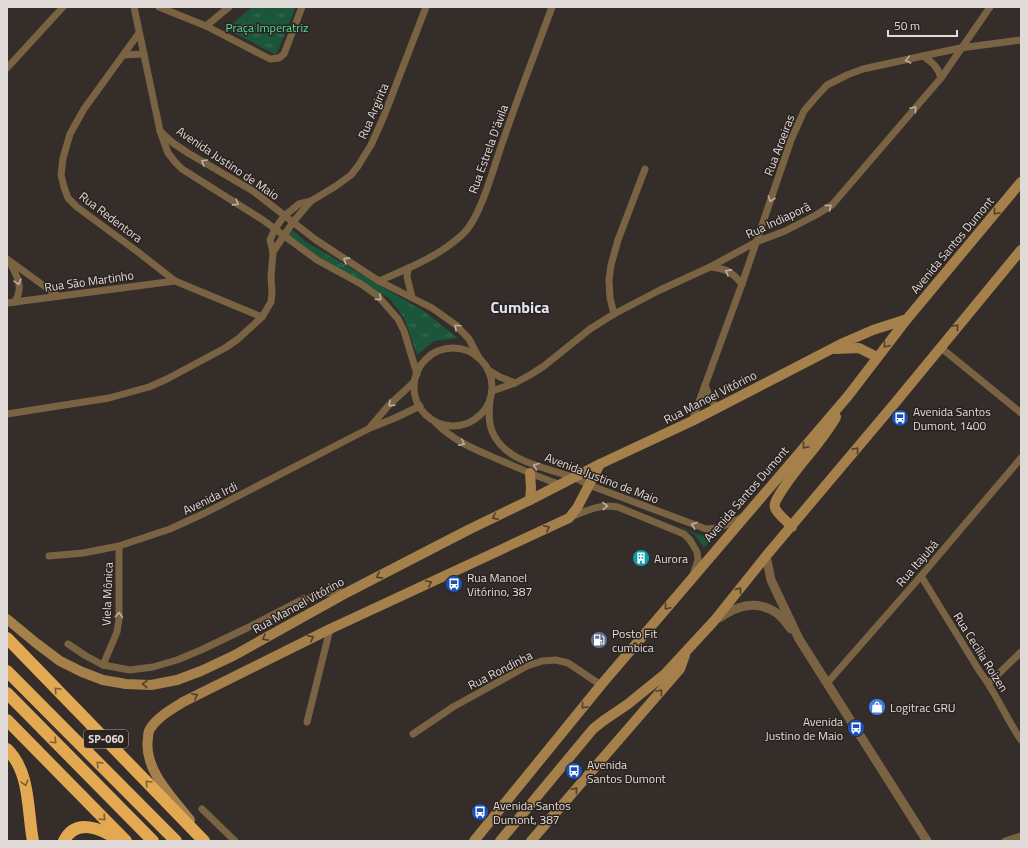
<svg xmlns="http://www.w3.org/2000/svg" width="1028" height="848" viewBox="0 0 1028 848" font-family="'Titillium Web',sans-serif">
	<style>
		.grass { fill: #1b563a }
		.park { fill: url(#park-tufts) }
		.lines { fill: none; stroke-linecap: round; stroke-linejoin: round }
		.minor { stroke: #7a6343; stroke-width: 7 }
		.tertiary { stroke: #7a6343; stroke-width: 9 }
		.secondary { stroke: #a5804a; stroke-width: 10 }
		.motorway { stroke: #e2a952; stroke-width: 12 }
		.oneway { stroke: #bcb0a4 }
		.oneway2 { stroke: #503f2d }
		.oneway3 { stroke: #7d5f36 }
		.labels { text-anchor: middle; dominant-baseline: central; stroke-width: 3; stroke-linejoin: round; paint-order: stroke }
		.shield { fill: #2b2320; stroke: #aaa3a1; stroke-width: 1 }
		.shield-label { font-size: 11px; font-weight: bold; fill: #e0dad8 }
		.park-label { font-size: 12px; fill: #52dd9b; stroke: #2b2320 }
		.street-label { font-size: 12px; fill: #e0dad8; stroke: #2b2320 }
		.poi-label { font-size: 12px; fill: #e0dad8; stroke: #2b2320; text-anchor: start }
		.district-label { font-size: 16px; font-weight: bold; fill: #dee4f2; stroke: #2b2320 }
	</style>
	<defs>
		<pattern id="park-tufts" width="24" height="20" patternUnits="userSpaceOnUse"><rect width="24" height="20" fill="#1b563a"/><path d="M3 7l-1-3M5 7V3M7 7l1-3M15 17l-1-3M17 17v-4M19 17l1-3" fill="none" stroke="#3c6e56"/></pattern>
	</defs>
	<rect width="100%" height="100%" fill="#352d2a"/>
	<polygon class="grass" points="673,523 697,534 713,537 704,548 694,534"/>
	<g class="park">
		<polygon points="252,7 296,7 276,55 229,30 231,25"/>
		<polygon points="291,229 305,241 425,312 458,338 434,341 417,355 404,318 390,299 302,247 286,233"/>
	</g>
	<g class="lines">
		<g class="minor">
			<polyline points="134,7 160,131 168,153 175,162 182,169 263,220 317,260 361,284 378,296 398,319 404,331 417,374"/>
			<polyline points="159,7 206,26 270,59 279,58 284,54 302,7"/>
			<polyline points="206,26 229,7"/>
			<polyline points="139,33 84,109 70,134 63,158 61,175 64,187 68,198 77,207 138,252 175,281 262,317"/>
			<polyline points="124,55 144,54"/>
			<path d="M923 56C932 62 938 67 941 78"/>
			<polyline points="7,68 63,7"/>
			<polyline points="160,131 173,143 188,153 253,191 316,240 379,281 432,308 456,325 469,339 479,358"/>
			<polyline points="273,252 293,222 311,201"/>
			<polyline points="7,259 58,296"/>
			<path d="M10 262C17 278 24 285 15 302"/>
			<path d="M710 267C727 269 731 271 742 284"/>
			<polyline points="408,268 407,277 412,297"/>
			<path d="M379 281C409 268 440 256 464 233 481 217 495 162 504 138 519 94 536 51 552 7"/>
			<polyline points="7,303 175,281"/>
			<polyline points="614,314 610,298 609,280 611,265 618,240 645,169"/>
			<polyline points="940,347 1021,413"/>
			<circle cx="453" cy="387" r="39"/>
			<polyline points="488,370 500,377 515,383"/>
			<polyline points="705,385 710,399 717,408"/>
			<polyline points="492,391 515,383 530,375 544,366 590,329 614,314 660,290 710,267 756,242 785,231 816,215 832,205 941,78 990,7"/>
			<path d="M490 400C489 410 488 421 492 431 504 462 545 467 572 477 578 479 583 482 589 485L706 529C719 529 729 524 741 518"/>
			<polyline points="7,414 109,398 149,387 167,379 225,348 238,339 262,317 271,302 272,292 271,277 273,252 270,240 275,229 284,216 299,204 311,201 336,186 351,175 358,166 371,145 384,116 426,7"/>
			<polyline points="692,421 742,284 791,140 804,111 815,98 827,85 847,75 863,69 960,48 1021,40"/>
			<path d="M436 423C456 443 477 450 502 461 521 469 540 478 559 484"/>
			<polyline points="371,426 388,406 414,382"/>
			<path d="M571 517C588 510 599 504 618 507L684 534 690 540 697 552 698 560 693 575"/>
			<polyline points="49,556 83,553 119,546 170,529 205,513 370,428 395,418 420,406"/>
			<path d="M921 576 980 672C996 693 1006 718 1021 740"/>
			<polyline points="68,644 86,656 103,665 130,670 153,667 177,660 201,650 247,628 303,599 327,593 344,592"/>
			<polyline points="103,665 117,632 119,619 119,546"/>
			<polyline points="828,682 921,576 1021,458"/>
			<polyline points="989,683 1021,652"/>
			<polyline points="307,722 330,629"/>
			<polyline points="413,734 453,707 527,666 542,661 556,660 568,663 601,685"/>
			<polyline points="202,809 235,841"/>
			<polyline points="1005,841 1021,836"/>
		</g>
		<g class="tertiary">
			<polyline points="766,556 771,580 799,639 927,841"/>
			<path d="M719 618C738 605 758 599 778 614 783 618 787 624 791 629"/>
		</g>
		<g class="secondary">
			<polyline points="836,349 859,348 877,357"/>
			<polyline points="530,500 531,488 530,473"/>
			<path d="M792 527C787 521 778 515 775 508 774 505 776 500 778 497 794 468 820 446 836 417"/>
			<polyline points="7,619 36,643 60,661 82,672 103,680 126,684 151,685 177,680 201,671 233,656 348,592 468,530 530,500 600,464 692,421 843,343 873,330 907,319"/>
			<path d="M190 820C172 797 143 769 148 738 148 735 148 732 150 729 157 717 171 710 183 702L330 629 569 518 577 508 600 464"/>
			<polyline points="474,841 601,685 848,396 907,319 1021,182"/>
			<polyline points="500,841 593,729 603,721 628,704 665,674 714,621 766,556 895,403 1021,250"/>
			<polyline points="531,841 680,669 685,655"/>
		</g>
		<g class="motorway">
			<polyline points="7,638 204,841"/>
			<polyline points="7,671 176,841"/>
			<polyline points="7,693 153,841"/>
			<polyline points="7,720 126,841"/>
			<path d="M7 749C31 773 27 810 33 841"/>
			<path d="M64 841C76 817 102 829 118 840"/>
		</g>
	</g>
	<defs><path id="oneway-chevron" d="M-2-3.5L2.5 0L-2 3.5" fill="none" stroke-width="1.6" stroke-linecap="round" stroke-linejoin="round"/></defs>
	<g class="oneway">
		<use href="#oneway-chevron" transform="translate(908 60) rotate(168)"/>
		<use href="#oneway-chevron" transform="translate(914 109) rotate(-50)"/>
		<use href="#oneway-chevron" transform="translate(204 162) rotate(-149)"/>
		<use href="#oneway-chevron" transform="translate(771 199) rotate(109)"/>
		<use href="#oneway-chevron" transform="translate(236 203) rotate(32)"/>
		<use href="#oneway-chevron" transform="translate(829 207) rotate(-37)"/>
		<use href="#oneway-chevron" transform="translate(346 260) rotate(-147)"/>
		<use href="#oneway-chevron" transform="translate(728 272) rotate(-151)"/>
		<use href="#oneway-chevron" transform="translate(18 282) rotate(74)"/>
		<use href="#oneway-chevron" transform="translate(379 298) rotate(43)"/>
		<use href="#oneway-chevron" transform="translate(457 327) rotate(-137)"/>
		<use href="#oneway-chevron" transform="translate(391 404) rotate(136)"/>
		<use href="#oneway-chevron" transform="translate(462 443) rotate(27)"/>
		<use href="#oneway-chevron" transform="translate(536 466) rotate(-158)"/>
		<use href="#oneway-chevron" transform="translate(605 506) rotate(-1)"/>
		<use href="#oneway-chevron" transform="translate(694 525) rotate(-160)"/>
		<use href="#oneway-chevron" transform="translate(119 615) rotate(-85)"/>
	</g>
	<g class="oneway2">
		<use href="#oneway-chevron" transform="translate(996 212) rotate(130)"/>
		<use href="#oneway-chevron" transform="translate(956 327) rotate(-50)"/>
		<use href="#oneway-chevron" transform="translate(886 345) rotate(129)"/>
		<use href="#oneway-chevron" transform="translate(805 446) rotate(131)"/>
		<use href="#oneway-chevron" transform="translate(856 450) rotate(-50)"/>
		<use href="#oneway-chevron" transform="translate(495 517) rotate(154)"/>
		<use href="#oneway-chevron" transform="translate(547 528) rotate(-25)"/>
		<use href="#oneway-chevron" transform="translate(379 576) rotate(152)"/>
		<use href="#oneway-chevron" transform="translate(429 583) rotate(-25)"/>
		<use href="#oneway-chevron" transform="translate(739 590) rotate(-52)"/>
		<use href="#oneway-chevron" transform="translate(667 607) rotate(130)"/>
		<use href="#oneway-chevron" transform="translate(265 638) rotate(151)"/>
		<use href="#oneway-chevron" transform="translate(311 638) rotate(-27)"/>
		<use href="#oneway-chevron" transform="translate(145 684) rotate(-178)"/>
		<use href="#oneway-chevron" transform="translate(660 692) rotate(-49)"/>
		<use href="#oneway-chevron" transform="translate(195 696) rotate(-26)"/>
		<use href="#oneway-chevron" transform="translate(584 706) rotate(130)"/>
		<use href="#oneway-chevron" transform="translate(575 790) rotate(-49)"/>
	</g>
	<g class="oneway3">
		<use href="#oneway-chevron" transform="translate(57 690) rotate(-134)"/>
		<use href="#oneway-chevron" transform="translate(54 741) rotate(45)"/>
		<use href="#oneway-chevron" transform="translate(99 764) rotate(-135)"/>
		<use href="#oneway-chevron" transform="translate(25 783) rotate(74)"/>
		<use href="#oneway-chevron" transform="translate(148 783) rotate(-134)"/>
		<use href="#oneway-chevron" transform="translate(103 818) rotate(46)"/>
	</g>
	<defs>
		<symbol id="bus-disc" viewBox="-11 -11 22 22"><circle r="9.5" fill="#1a4fb4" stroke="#2b2320"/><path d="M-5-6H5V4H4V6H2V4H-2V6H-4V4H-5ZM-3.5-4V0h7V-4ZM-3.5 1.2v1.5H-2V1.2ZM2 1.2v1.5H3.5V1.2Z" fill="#fff"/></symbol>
		<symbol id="building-disc" viewBox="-11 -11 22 22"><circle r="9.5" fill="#0f9aa8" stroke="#2b2320"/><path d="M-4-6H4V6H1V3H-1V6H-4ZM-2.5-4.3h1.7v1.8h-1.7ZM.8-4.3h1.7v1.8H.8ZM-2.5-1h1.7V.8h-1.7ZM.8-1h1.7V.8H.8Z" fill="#fff"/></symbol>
		<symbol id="fuel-disc" viewBox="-11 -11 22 22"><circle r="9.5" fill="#5c6f8a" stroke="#2b2320"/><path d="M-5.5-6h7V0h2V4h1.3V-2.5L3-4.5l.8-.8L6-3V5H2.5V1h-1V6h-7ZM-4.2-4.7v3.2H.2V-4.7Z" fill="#fff"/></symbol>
		<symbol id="shop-disc" viewBox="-11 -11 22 22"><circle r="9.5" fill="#3f7fe0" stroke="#2b2320"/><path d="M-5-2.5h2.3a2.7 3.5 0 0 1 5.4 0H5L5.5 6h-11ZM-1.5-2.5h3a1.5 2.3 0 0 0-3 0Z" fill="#fff"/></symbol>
	</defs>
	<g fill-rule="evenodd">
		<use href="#bus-disc" x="890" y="408" width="20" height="20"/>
		<use href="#building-disc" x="631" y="548" width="20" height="20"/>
		<use href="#bus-disc" x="444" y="574" width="20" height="20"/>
		<use href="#fuel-disc" x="589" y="630" width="20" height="20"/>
		<use href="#shop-disc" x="867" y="697" width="20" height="20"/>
		<use href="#bus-disc" x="846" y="718" width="20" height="20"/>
		<use href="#bus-disc" x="564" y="761" width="20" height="20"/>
		<use href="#bus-disc" x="470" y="802" width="20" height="20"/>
	</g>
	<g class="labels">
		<rect class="shield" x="84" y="730" width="44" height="18" rx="3"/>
		<g class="shield-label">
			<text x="106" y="739">SP-060</text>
		</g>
		<g class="park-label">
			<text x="267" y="27">Praça Imperatriz</text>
		</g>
		<g class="street-label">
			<text transform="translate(373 111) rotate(-67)">Rua Argirita</text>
			<text transform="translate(779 145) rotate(-69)">Rua Aroeiras</text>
			<text transform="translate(488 149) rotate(-70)">Rua Estrela D'ávila</text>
			<text transform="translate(228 163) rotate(34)">Avenida Justino de Maio</text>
			<text transform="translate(111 217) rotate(37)">Rua Redentora</text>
			<text transform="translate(778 220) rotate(-25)">Rua Indiaporã</text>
			<text transform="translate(952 245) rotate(-50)">Avenida Santos Dumont</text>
			<text transform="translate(89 281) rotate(-8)">Rua São Martinho</text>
			<text transform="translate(710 397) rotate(-27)">Rua Manoel Vitórino</text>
			<text transform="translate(602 478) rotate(21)">Avenida Justino de Maio</text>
			<text transform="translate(746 494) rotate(-49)">Avenida Santos Dumont</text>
			<text transform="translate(210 498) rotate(-26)">Avenida Irdi</text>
			<text transform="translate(917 563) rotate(-49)">Rua Itajubá</text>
			<text transform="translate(107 594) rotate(-88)">Viela Mônica</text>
			<text transform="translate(298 605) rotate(-29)">Rua Manoel Vitórino</text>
			<text transform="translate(981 652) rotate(58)">Rua Cecília Roizen</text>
			<text transform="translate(500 670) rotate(-27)">Rua Rondinha</text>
		</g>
		<g class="poi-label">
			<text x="913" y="411">Avenida Santos<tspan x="913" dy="14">Dumont, 1400</tspan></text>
			<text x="654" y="558">Aurora</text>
			<text x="467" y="577">Rua Manoel<tspan x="467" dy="14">Vitórino, 387</tspan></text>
			<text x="612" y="633">Posto Fit<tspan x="612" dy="14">cumbica</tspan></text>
			<text x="890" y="707">Logitrac GRU</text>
			<text x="843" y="721" text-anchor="end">Avenida<tspan x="843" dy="14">Justino de Maio</tspan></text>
			<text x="587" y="764">Avenida<tspan x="587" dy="14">Santos Dumont</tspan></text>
			<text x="493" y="805">Avenida Santos<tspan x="493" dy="14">Dumont, 387</tspan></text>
		</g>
		<g class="district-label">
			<text x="520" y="307">Cumbica</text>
		</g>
	</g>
	<rect width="1028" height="848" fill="none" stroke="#e0dad8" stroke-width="16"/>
	<path d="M888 30v6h69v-6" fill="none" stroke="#e0dad8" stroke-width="2"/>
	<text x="894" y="30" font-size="12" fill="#e0dad8" stroke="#2b2320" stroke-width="3" paint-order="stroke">50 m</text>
</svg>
